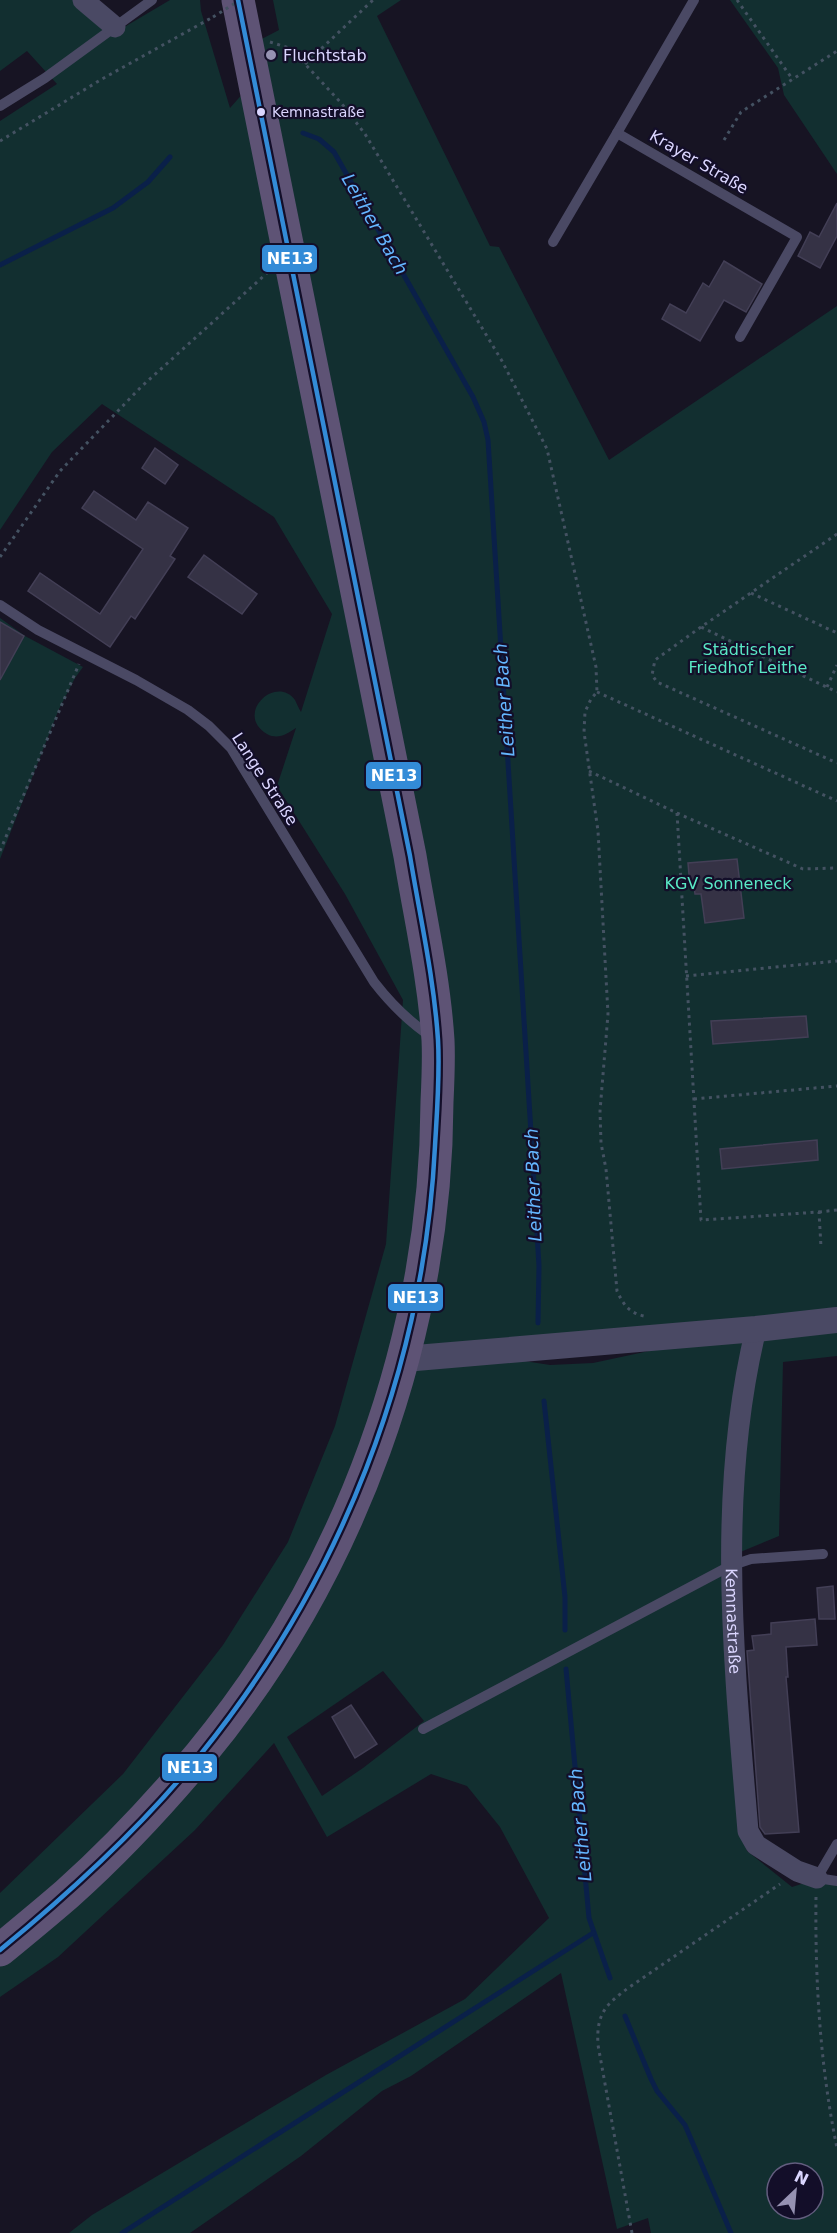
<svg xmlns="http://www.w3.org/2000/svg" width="837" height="2233" viewBox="0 0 837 2233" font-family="'DejaVu Sans',sans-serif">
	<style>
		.green { fill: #122f30; fill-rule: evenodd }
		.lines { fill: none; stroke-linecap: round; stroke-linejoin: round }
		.stream { stroke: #0a2049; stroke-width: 5 }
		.building { fill: #353245; stroke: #433f56; stroke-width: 1.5 }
		.path { stroke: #445262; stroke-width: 3; stroke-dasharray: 3 4.5; stroke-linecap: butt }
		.service { stroke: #4a4964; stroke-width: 10 }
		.minor { stroke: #4a4964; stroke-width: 21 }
		.tertiary { stroke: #4a4964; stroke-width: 26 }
		.primary { stroke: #5e5375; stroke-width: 33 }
		.path-bridge { stroke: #445262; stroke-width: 3; stroke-dasharray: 3 4.5; stroke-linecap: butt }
		.bus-1-casing { stroke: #130e29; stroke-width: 9 }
		.bus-1 { stroke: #338bd7; stroke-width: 4.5 }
		.poi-dot { fill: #9692b2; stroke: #130e29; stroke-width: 2 }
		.bus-dot { fill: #dbd6ff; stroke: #130e29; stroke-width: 2 }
		.labels { text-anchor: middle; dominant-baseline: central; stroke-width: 4.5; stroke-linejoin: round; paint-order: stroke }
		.bus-label { font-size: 14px; fill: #dbd6ff; stroke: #130e29; text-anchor: start }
		.poi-label { font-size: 16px; fill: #dbd6ff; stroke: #130e29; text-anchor: start }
		.street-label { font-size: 16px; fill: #dbd6ff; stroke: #130e29 }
		.park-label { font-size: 16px; fill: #59e8c5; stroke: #130e29 }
		.water-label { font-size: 18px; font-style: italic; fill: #64b6ff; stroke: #130e29 }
		.line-badge { stroke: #130e29; stroke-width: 2 }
		.badge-label { font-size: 16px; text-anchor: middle; font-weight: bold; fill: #fff }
	</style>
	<rect width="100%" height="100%" fill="#171423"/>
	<g class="green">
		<path d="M0 0H78L121 29 170 0H200L201 11 230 108 253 82 320 431 431 989 436 1157 426 1241 412 1323 403 1358 371 1452 375 1453 406 1360 473 1353 550 1365 593 1363 738 1332 815 1323 802 1321 757 1328 523 1346 406 1358 431 1241 439 1158 441 1052 435 990 412 856 358 581 248 46 279 30 273 0H401L377 16 490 246 499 247 609 460 837 306V1356L783 1362 779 1536 721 1560 747 1851 792 1887 817 1879 837 1886V2233H651L648 2218 617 2229 561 1973 411 2076 382 2091 301 2156 190 2233H69L92 2215 326 2075 465 1999 549 1918 500 1827 467 1786 431 1774 327 1837 274 1743 195 1830 58 1957 0 1997V1893L123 1774 223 1645 288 1542 335 1426 386 1244 403 1000 345 894 277 786 296 728C287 734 278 740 267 734 234 715 275 674 295 700 297 704 299 709 301 712L332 614 274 517 102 404 52 452 0 530V121L57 84 27 51 0 71ZM383 1671 424 1721 363 1768 322 1796 287 1737ZM777 2173H813V2209H777Z"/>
		<polygon points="730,0 837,0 837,174 784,95 778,68"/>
		<polygon points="0,618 25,636 83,667 75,678 59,709 0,859"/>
	</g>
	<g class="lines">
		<g class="stream">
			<polyline points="303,133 319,139 334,152 473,397 484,422 488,440 532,1149 539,1266 538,1323"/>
			<polyline points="0,265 113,208 148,182 170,157"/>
			<polyline points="544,1401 565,1597 565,1630"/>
			<polyline points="566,1669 589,1918 610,1978"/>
			<polyline points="625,2016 651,2079 657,2091 685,2125 731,2233"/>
			<polyline points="122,2233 593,1933"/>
		</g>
	</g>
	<g class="building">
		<polygon points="837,203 837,236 820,268 798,256 810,232 819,237"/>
		<polygon points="724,261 762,284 746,312 724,300 700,341 662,319 670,304 686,313 703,283 709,287"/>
		<polygon points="155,448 178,465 165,484 142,468"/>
		<polygon points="94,491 136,520 148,502 188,528 170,556 175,559 135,619 131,616 110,647 28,591 40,573 100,614 143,549 82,508"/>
		<polygon points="204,555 257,594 242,614 188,577"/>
		<polygon points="0,622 24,636 0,680"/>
		<polygon points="737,859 744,918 705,923 701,894 695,894 694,886 690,886 688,863"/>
		<polygon points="806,1016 808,1037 713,1044 711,1021"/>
		<polygon points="817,1140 818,1160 722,1169 720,1149"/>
		<polygon points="833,1586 835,1619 819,1619 817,1588"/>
		<polygon points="815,1619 817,1645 786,1647 788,1677 786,1677 799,1832 765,1834 760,1827 747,1651 754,1650 752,1636 771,1634 771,1623"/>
		<polygon points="351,1705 377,1744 355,1758 332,1717"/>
	</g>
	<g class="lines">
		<g class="path">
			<polyline points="737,0 793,80"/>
			<path d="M270 42 289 48 305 64 342 104 365 134 502 361 547 449 596 667 597 692 591 699 585 712 584 732 598 831 608 1014 600 1111 601 1143 606 1169 617 1291C623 1304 629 1313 644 1316"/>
			<polyline points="305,64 373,0"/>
			<polyline points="724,140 741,112 837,51"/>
			<polyline points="0,141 102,79 213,17"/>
			<polyline points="837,534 701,627 837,692"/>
			<polyline points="0,557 60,471 141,387 267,273"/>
			<polyline points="751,593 837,633"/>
			<polyline points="701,627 655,660 652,675 657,682 837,763"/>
			<polyline points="827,687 837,665"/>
			<polyline points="597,692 837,801"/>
			<polyline points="589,771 677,813 701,1220 819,1212 821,1247"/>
			<polyline points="677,813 803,869 837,868"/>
			<polyline points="0,851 79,664"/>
			<polyline points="686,976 837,961"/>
			<polyline points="694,1099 837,1086"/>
			<polyline points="819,1212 837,1210"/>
			<path d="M816 1897C815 1980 820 2066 837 2148"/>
			<path d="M632 2233 598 2045C596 2013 606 2004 631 1986L780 1884"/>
		</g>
		<g class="service">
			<polyline points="694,0 617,133 797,237 740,337"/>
			<polyline points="0,106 45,78 152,0"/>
			<polyline points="553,242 617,133"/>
			<path d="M0 605 38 630 136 680 188 710 209 726 231 748 374 982C391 1004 409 1022 433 1038"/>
			<polyline points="423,1729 730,1566 751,1559 823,1554"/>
			<polyline points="837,1844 817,1878 837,1881"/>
		</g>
		<g class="minor">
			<polyline points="83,0 115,27"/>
			<path id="s1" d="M756 1329C716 1494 734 1663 748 1831L756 1845 797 1871 817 1878"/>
		</g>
		<polyline class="tertiary" points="404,1359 756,1329 837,1320"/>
		<path class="primary" d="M0 1950C22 1932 45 1913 67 1894 114 1852 159 1804 200 1755 351 1573 436 1337 437 1102 438 1081 439 1060 438 1040 434 978 420 917 410 856L238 0"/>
		<polyline class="path-bridge" points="213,17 240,0"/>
		<defs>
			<path id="bus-1" d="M0 1950C72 1891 141 1828 200 1755 340 1582 424 1369 435 1146 437 1111 440 1075 438 1040 434 978 420 917 410 856L238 0"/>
		</defs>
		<use href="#bus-1" class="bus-1-casing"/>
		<use href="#bus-1" class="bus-1"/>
	</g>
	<circle class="poi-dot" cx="271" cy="55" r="6"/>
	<circle class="bus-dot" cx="261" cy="112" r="5"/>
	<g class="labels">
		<g class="bus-label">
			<text x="272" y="112">Kemnastraße</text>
		</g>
		<g class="poi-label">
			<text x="283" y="55">Fluchtstab</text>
		</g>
		<g class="street-label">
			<text transform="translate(699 162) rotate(30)">Krayer Straße</text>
			<text transform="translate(265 779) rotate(57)">Lange Straße</text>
			<text stroke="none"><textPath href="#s1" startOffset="294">Kemnastraße</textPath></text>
		</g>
		<g class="park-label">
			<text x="748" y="649">Städtischer<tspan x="748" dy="18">Friedhof Leithe</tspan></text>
			<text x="728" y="883">KGV Sonneneck</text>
		</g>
		<g class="water-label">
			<text transform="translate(375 224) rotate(60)">Leither Bach</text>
			<text transform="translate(504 700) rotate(-94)">Leither Bach</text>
			<text transform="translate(533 1185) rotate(-92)">Leither Bach</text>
			<text transform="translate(580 1825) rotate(-95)">Leither Bach</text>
		</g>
	</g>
	<g class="line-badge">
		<rect x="261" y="244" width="57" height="29" rx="6" fill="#338bd7"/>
		<rect x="365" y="761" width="57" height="29" rx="6" fill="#338bd7"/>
		<rect x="387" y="1283" width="57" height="29" rx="6" fill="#338bd7"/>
		<rect x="161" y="1753" width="57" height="29" rx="6" fill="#338bd7"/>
	</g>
	<g class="badge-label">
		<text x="290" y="264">NE13</text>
		<text x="394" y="781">NE13</text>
		<text x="416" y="1303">NE13</text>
		<text x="190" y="1773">NE13</text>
	</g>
	<g transform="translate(795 2191) rotate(26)"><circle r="28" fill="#130e29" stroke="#635e7f" stroke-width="1.5"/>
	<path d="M0-4.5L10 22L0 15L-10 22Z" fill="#9692b2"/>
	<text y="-9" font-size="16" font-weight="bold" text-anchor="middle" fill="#dbd6ff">N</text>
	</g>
</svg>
